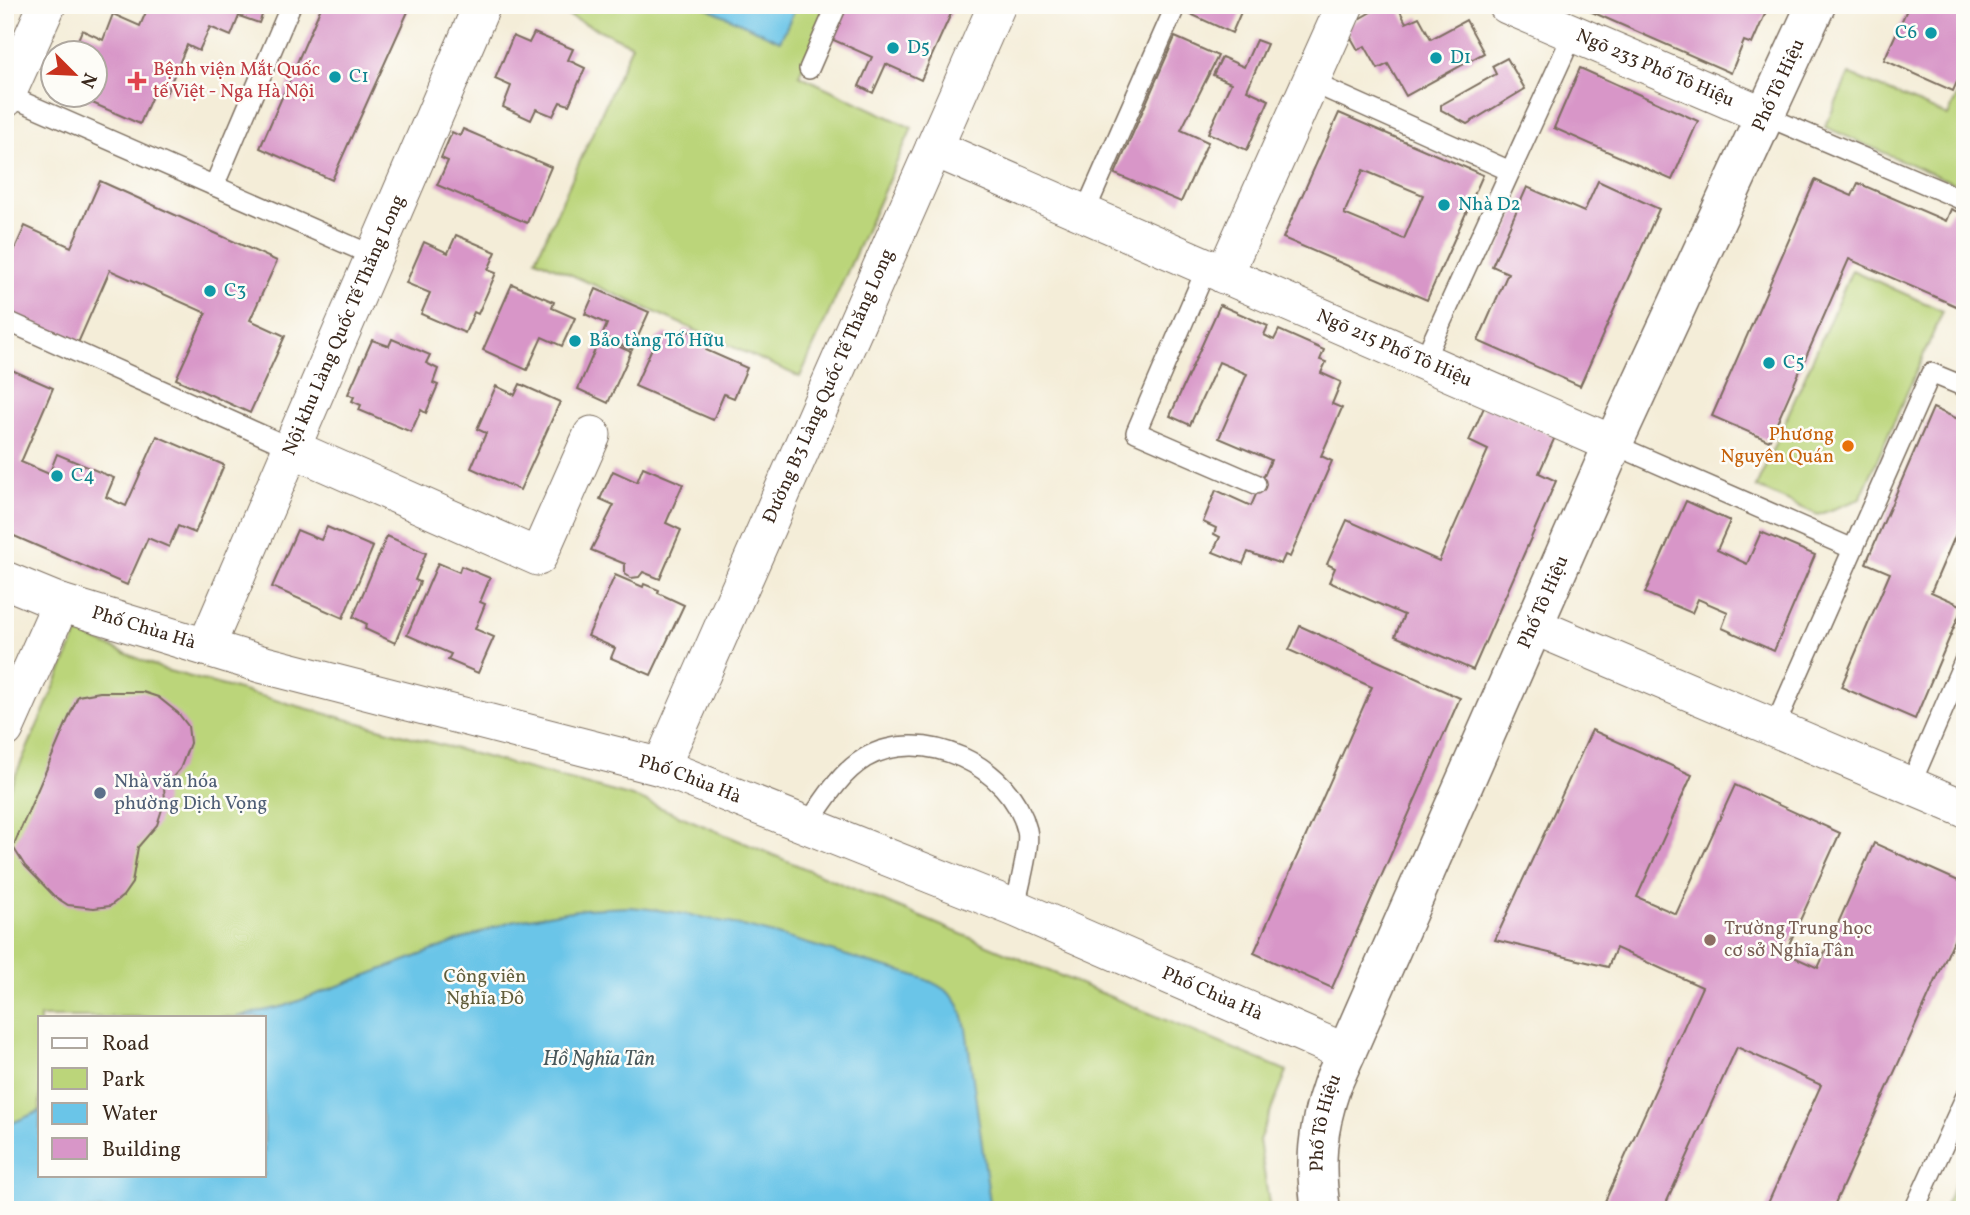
<svg xmlns="http://www.w3.org/2000/svg" width="1970" height="1215" viewBox="0 0 1970 1215" font-family="Vollkorn,serif">
	<style>
		.green { fill: #bbd57a; stroke: #7b804c; stroke-width: 2; fill-rule: evenodd }
		.water { fill: #6ac5e8; stroke: #527883; stroke-width: 2 }
		.building { fill: #d896c8; fill-rule: evenodd }
		.lines { fill: none; stroke-linecap: round; stroke-linejoin: round }
		.lane-casing { stroke: #7c6e5f; stroke-width: 22 }
		.street-casing { stroke: #7c6e5f; stroke-width: 39 }
		.secondary-casing { stroke: #7c6e5f; stroke-width: 41 }
		.lane { stroke: #fff; stroke-width: 19 }
		.street { stroke: #fff; stroke-width: 37 }
		.secondary { stroke: #fff; stroke-width: 38 }
		.culture-dot { fill: #0f9aa8; stroke: #fdfcf7; stroke-width: 2.5 }
		.health-dot { fill: #e0444e; stroke: #fdfcf7; stroke-width: 2.5 }
		.food-dot { fill: #e8710a; stroke: #fdfcf7; stroke-width: 2.5 }
		.service-dot { fill: #5c6f8a; stroke: #fdfcf7; stroke-width: 2.5 }
		.education-dot { fill: #8d6e63; stroke: #fdfcf7; stroke-width: 2.5 }
		.labels { text-anchor: middle; dominant-baseline: central; stroke-width: 5; stroke-linejoin: round; paint-order: stroke }
		.culture-label { font-size: 19px; fill: #0d838f; stroke: #fdfcf7; text-anchor: start }
		.street-label { font-size: 19px; fill: #3b2a1e; stroke: #fdfcf7 }
		.health-label { font-size: 19px; fill: #be3a42; stroke: #fdfcf7; text-anchor: start }
		.food-label { font-size: 19px; fill: #c56008; stroke: #fdfcf7; text-anchor: end }
		.service-label { font-size: 19px; fill: #4e5e75; stroke: #fdfcf7; text-anchor: start }
		.education-label { font-size: 19px; fill: #785e54; stroke: #fdfcf7; text-anchor: start }
		.park-label { font-size: 19px; fill: #615d3a; stroke: #fdfcf7 }
		.water-label { font-size: 21px; font-style: italic; fill: #49585b; stroke: #fdfcf7 }
	</style>
	<rect width="100%" height="100%" fill="#fdfcf7"/>
	<filter id="ink" filterUnits="userSpaceOnUse"><feTurbulence type="fractalNoise" baseFrequency=".0143" numOctaves="2"/><feDisplacementMap in="SourceGraphic" scale="14" xChannelSelector="R" yChannelSelector="G"/><feConvolveMatrix kernelMatrix="1 2 1 2 8 2 1 2 1" color-interpolation-filters="sRGB"/></filter>
	<filter id="wash" filterUnits="userSpaceOnUse"><feTurbulence type="fractalNoise" baseFrequency=".00686" numOctaves="4" result="noise"/><feDisplacementMap in="SourceGraphic" scale="28" xChannelSelector="R" yChannelSelector="G"/><feGaussianBlur stdDeviation="1.57" result="paint"/><feColorMatrix in="noise" values="0 0 0 0 0 0 0 0 0 0 0 0 0 0 0 0 0 1.4 0 .05"/><feComposite in="paint" operator="in"/></filter>
	<g filter="url(#wash)">
		<rect width="100%" height="100%" fill="#f4edd8"/>
		<g class="green">
			<polygon points="545,5 829,5 799,75 912,128 800,377 536,259 632,45"/>
			<polygon points="1849,74 1948,116 1965,79 1965,188 1825,127"/>
			<polygon points="1852,270 1943,311 1860,499 1818,515 1756,487"/>
			<path d="M78 633 165 670 640 799 1287 1071 1259 1140 1270 1210H5V799ZM40 1017H264V1175H40Z"/>
			<polygon points="1965,1160 1965,1210 1943,1210"/>
		</g>
		<g class="water">
			<polygon points="701,5 797,5 780,41"/>
			<path d="M629 907C713 914 791 938 870 963 896 971 930 976 950 994 960 1003 963 1015 966 1028L991 1210H5V1126L40 1111V1175H264V1017H236L285 1006 511 921 584 909Z"/>
		</g>
		<g id="blocks">
			<g class="building">
				<polygon points="149,5 171,10 173,5 266,5 259,23 239,16 231,36 210,27 199,51 187,45 166,94 155,89 140,124 72,94 94,94 94,52 73,52 82,30 103,40 113,14 140,26"/>
				<polygon points="322,5 411,5 332,180 260,148"/>
				<polygon points="844,5 955,5 921,80 886,64 873,93 859,86 872,57 829,38"/>
				<polygon points="1189,5 1244,5 1232,33 1186,12"/>
				<polygon points="1383,5 1397,5 1406,23 1419,17 1431,39 1466,20 1484,53 1406,96 1388,64 1378,69 1365,46 1358,50 1345,27"/>
				<polygon points="1576,5 1663,5 1674,10 1676,5 1769,5 1752,44 1744,41 1731,73"/>
				<polygon points="1909,5 1965,5 1965,64 1953,91 1884,60"/>
				<polygon points="534,33 573,49 568,60 585,68 569,105 560,102 553,116 536,109 531,120 503,107 511,86 495,79 513,36 529,43"/>
				<polygon points="1175,37 1218,56 1181,130 1208,142 1181,202 1115,174"/>
				<polygon points="1256,40 1267,44 1247,90 1269,100 1247,150 1208,133 1231,83 1213,75 1222,57 1244,67"/>
				<polygon points="1507,58 1525,89 1467,124 1441,110 1441,105 1496,74 1492,66"/>
				<polygon points="1580,68 1698,121 1672,180 1554,128"/>
				<path d="M1339 113 1483 175 1427 300 1283 238ZM1363 170 1423 195 1404 239 1344 214Z"/>
				<polygon points="463,129 551,167 527,223 437,185 448,161 441,158 452,132 460,136"/>
				<polygon points="1815,180 1852,196 1858,183 1946,221 1951,209 1965,215 1965,310 1849,259 1769,441 1712,416"/>
				<polygon points="100,181 277,261 250,320 285,336 250,413 176,379 206,313 110,270 78,343 5,310 5,271 25,226 71,247"/>
				<polygon points="1598,181 1659,209 1580,386 1478,341 1508,273 1492,266 1527,187 1584,212"/>
				<polygon points="456,235 496,252 488,270 496,273 478,314 474,312 465,333 421,314 430,293 406,283 424,242 448,253"/>
				<polygon points="512,284 554,302 552,308 575,318 562,346 542,337 527,370 483,350"/>
				<polygon points="596,289 649,312 632,350 602,336 607,324 585,314"/>
				<polygon points="1220,305 1268,326 1264,335 1274,340 1279,330 1324,350 1320,360 1326,362 1321,373 1341,382 1332,404 1342,408 1321,456 1332,461 1290,557 1285,555 1281,564 1248,552 1243,564 1213,552 1220,537 1214,534 1216,528 1203,522 1216,490 1251,506 1271,460 1219,438 1247,374 1219,362 1190,425 1170,416"/>
				<polygon points="684,329 710,340 706,350 747,368 734,398 724,394 713,420 635,386 656,339 665,333 680,340"/>
				<polygon points="600,338 631,352 608,403 578,389"/>
				<polygon points="392,339 430,355 426,363 438,369 433,383 438,385 426,413 421,410 411,432 359,410 361,405 352,401 354,397 348,394 372,340 389,346"/>
				<polygon points="5,367 53,388 21,462 49,474 57,454 114,478 106,497 126,506 157,436 224,465 195,533 178,526 169,547 148,538 127,585 5,532"/>
				<polygon points="520,384 560,402 520,490 471,468 486,433 477,429 496,386 515,395"/>
				<polygon points="1485,405 1555,437 1539,473 1556,481 1473,670 1395,636 1404,615 1329,582 1335,568 1327,564 1347,520 1439,561 1488,450 1469,441"/>
				<polygon points="1933,408 1965,422 1965,513 1931,592 1963,606 1915,719 1841,687 1890,573 1866,563"/>
				<polygon points="643,467 683,484 666,523 681,530 660,579 643,572 639,577 631,578 625,574 625,564 591,550 614,505 600,499 613,471 637,482"/>
				<polygon points="1686,501 1730,521 1717,550 1747,564 1761,532 1815,555 1774,651 1722,628 1728,612 1698,599 1692,613 1645,593"/>
				<polygon points="327,527 373,547 343,618 272,587 297,530 321,540"/>
				<polygon points="387,536 426,553 415,580 420,582 395,643 365,629 367,624 353,617"/>
				<polygon points="438,563 459,572 461,566 490,578 480,602 485,604 475,629 494,637 478,673 448,660 451,654 407,635"/>
				<polygon points="615,575 643,587 644,584 659,590 658,593 684,605 651,675 611,658 615,648 588,636"/>
				<polygon points="1300,626 1460,698 1332,988 1254,953 1372,687 1289,650"/>
				<polygon points="100,692 143,692 158,697 178,713 188,726 190,743 180,769 164,787 165,800 157,825 138,847 132,883 123,896 110,906 94,908 68,905 54,896 25,866 13,847 78,696"/>
				<polygon points="1592,730 1692,775 1637,897 1676,914 1735,785 1840,833 1785,953 1818,968 1874,843 1965,884 1965,916 1832,1210 1765,1210 1821,1085 1737,1047 1663,1210 1601,1210 1702,987 1616,948 1608,967 1495,940"/>
			</g>
		</g>
	</g>
	<g filter="url(#ink)">
		<use href="#blocks" fill-opacity="0" stroke="#7c6e5f" stroke-width="2"/>
		<g class="lines">
			<defs>
				<g id="lane">
					<polyline points="809,69 837,5"/>
					<polyline points="1311,82 1510,171"/>
					<polyline points="7,95 374,256"/>
					<polyline points="1766,116 1965,201"/>
					<polyline points="214,186 291,5"/>
					<polyline points="1084,214 1176,5"/>
					<polyline points="1207,267 1136,432 1256,484"/>
					<polyline points="5,320 291,448"/>
					<polyline points="1423,362 1573,34"/>
					<polyline points="1613,444 1853,549"/>
					<polyline points="1774,728 1931,373 1965,387"/>
					<polyline points="1910,786 1965,659"/>
					<path d="M807 825C824 801 839 774 865 758 923 724 1011 766 1027 830 1031 846 1018 890 1015 908"/>
					<polyline points="1914,1210 1965,1098"/>
				</g>
				<g id="street">
					<path id="s1" d="M1507 5 1766 116"/>
					<polyline points="5,99 47,5"/>
					<path id="s2" d="M934 148 1613 444"/>
					<polyline points="1224,275 1345,5"/>
					<polyline points="291,448 538,557 592,435"/>
					<path id="s3" d="M5 580 61 603 261 664 661 767 1015 908 1347 1053"/>
					<polyline points="1534,626 1965,809"/>
					<path id="s4" d="M206 647 482 5"/>
					<polyline points="5,729 61,603"/>
					<path id="s5" d="M661 767 997 5"/>
				</g>
				<g id="secondary">
					<path id="s6" d="M1321 1210C1314 1165 1317 1128 1332 1085L1613 444 1816 5"/>
				</g>
			</defs>
			<use href="#lane" class="lane-casing"/>
			<use href="#street" class="street-casing"/>
			<use href="#secondary" class="secondary-casing"/>
			<use href="#lane" class="lane"/>
			<use href="#street" class="street"/>
			<use href="#secondary" class="secondary"/>
		</g>
	</g>
	<g class="culture-dot">
		<circle cx="1931" cy="33" r="7"/>
		<circle cx="893" cy="48" r="7"/>
		<circle cx="1436" cy="58" r="7"/>
		<circle cx="335" cy="77" r="7"/>
		<circle cx="1444" cy="205" r="7"/>
		<circle cx="210" cy="291" r="7"/>
		<circle cx="575" cy="341" r="7"/>
		<circle cx="1769" cy="363" r="7"/>
		<circle cx="57" cy="476" r="7"/>
	</g>
	<path class="health-dot" d="M133.5 70.5h7v7h7v7h-7v7h-7v-7h-7v-7h7z"/>
	<circle class="food-dot" cx="1848" cy="446" r="7"/>
	<circle class="service-dot" cx="100" cy="793" r="7"/>
	<circle class="education-dot" cx="1710" cy="940" r="7"/>
	<g class="labels">
		<g class="culture-label">
			<text x="1917" y="33" text-anchor="end">C6</text>
			<text x="907" y="48">D5</text>
			<text x="1450" y="58">D1</text>
			<text x="349" y="77">C1</text>
			<text x="1458" y="205">Nhà D2</text>
			<text x="224" y="291">C3</text>
			<text x="589" y="341">Bảo tàng Tố Hữu</text>
			<text x="1783" y="363">C5</text>
			<text x="71" y="476">C4</text>
		</g>
		<g class="street-label">
			<text stroke="none"><textPath href="#s1" startOffset="161">Ngõ 233 Phố Tô Hiệu</textPath></text>
			<text stroke="none"><textPath href="#s6" startOffset="1222">Phố Tô Hiệu</textPath></text>
			<text stroke="none"><textPath href="#s4" startOffset="350">Nội khu Làng Quốc Tế Thăng Long</textPath></text>
			<text stroke="none"><textPath href="#s2" startOffset="502">Ngõ 215 Phố Tô Hiệu</textPath></text>
			<text stroke="none"><textPath href="#s5" startOffset="416">Đường B3 Làng Quốc Tế Thăng Long</textPath></text>
			<text stroke="none"><textPath href="#s6" startOffset="654">Phố Tô Hiệu</textPath></text>
			<text stroke="none"><textPath href="#s3" startOffset="147">Phố Chùa Hà</textPath></text>
			<text stroke="none"><textPath href="#s3" startOffset="714">Phố Chùa Hà</textPath></text>
			<text stroke="none"><textPath href="#s3" startOffset="1279">Phố Chùa Hà</textPath></text>
			<text stroke="none"><textPath href="#s6" startOffset="88">Phố Tô Hiệu</textPath></text>
		</g>
		<g class="health-label">
			<text x="153" y="70">Bệnh viện Mắt Quốc<tspan x="153" dy="22">tế Việt - Nga Hà Nội</tspan></text>
		</g>
		<g class="food-label">
			<text x="1834" y="435">Phương<tspan x="1834" dy="22">Nguyên Quán</tspan></text>
		</g>
		<g class="service-label">
			<text x="114" y="782">Nhà văn hóa<tspan x="114" dy="22">phường Dịch Vọng</tspan></text>
		</g>
		<g class="education-label">
			<text x="1724" y="929">Trường Trung học<tspan x="1724" dy="22">cơ sở Nghĩa Tân</tspan></text>
		</g>
		<g class="park-label">
			<text x="485" y="977">Công viên<tspan x="485" dy="22">Nghĩa Đô</tspan></text>
		</g>
		<g class="water-label">
			<text x="599" y="1059">Hồ Nghĩa Tân</text>
		</g>
	</g>
	<rect width="1970" height="1215" fill="none" stroke="#fdfcf7" stroke-width="28"/>
	<rect x="38" y="1016" width="228" height="161" fill="#fdfcf7" stroke="#afa8a0" stroke-width="2"/>
	<rect x="52" y="1038" width="35" height="10" fill="#ffffff" stroke="#afa8a0" stroke-width="2"/>
	<text x="102" y="1050" font-size="21" fill="#3b2a1e">Road</text>
	<rect x="52" y="1068" width="35" height="21" fill="#bbd57a" stroke="#afa8a0" stroke-width="2"/>
	<text x="102" y="1086" font-size="21" fill="#3b2a1e">Park</text>
	<rect x="52" y="1103" width="35" height="21" fill="#6ac5e8" stroke="#afa8a0" stroke-width="2"/>
	<text x="102" y="1120" font-size="21" fill="#3b2a1e">Water</text>
	<rect x="52" y="1138" width="35" height="21" fill="#d896c8" stroke="#afa8a0" stroke-width="2"/>
	<text x="102" y="1156" font-size="21" fill="#3b2a1e">Building</text>
	<g transform="translate(74 74) rotate(114)"><circle r="33" fill="#fdfcf7" stroke="#afa8a0" stroke-width="2"/>
	<path d="M0-5L12 26L0 18L-12 26Z" fill="#c8321e"/>
	<text y="-10" font-size="19" font-weight="bold" text-anchor="middle" fill="#3b2a1e">N</text>
	</g>
</svg>
